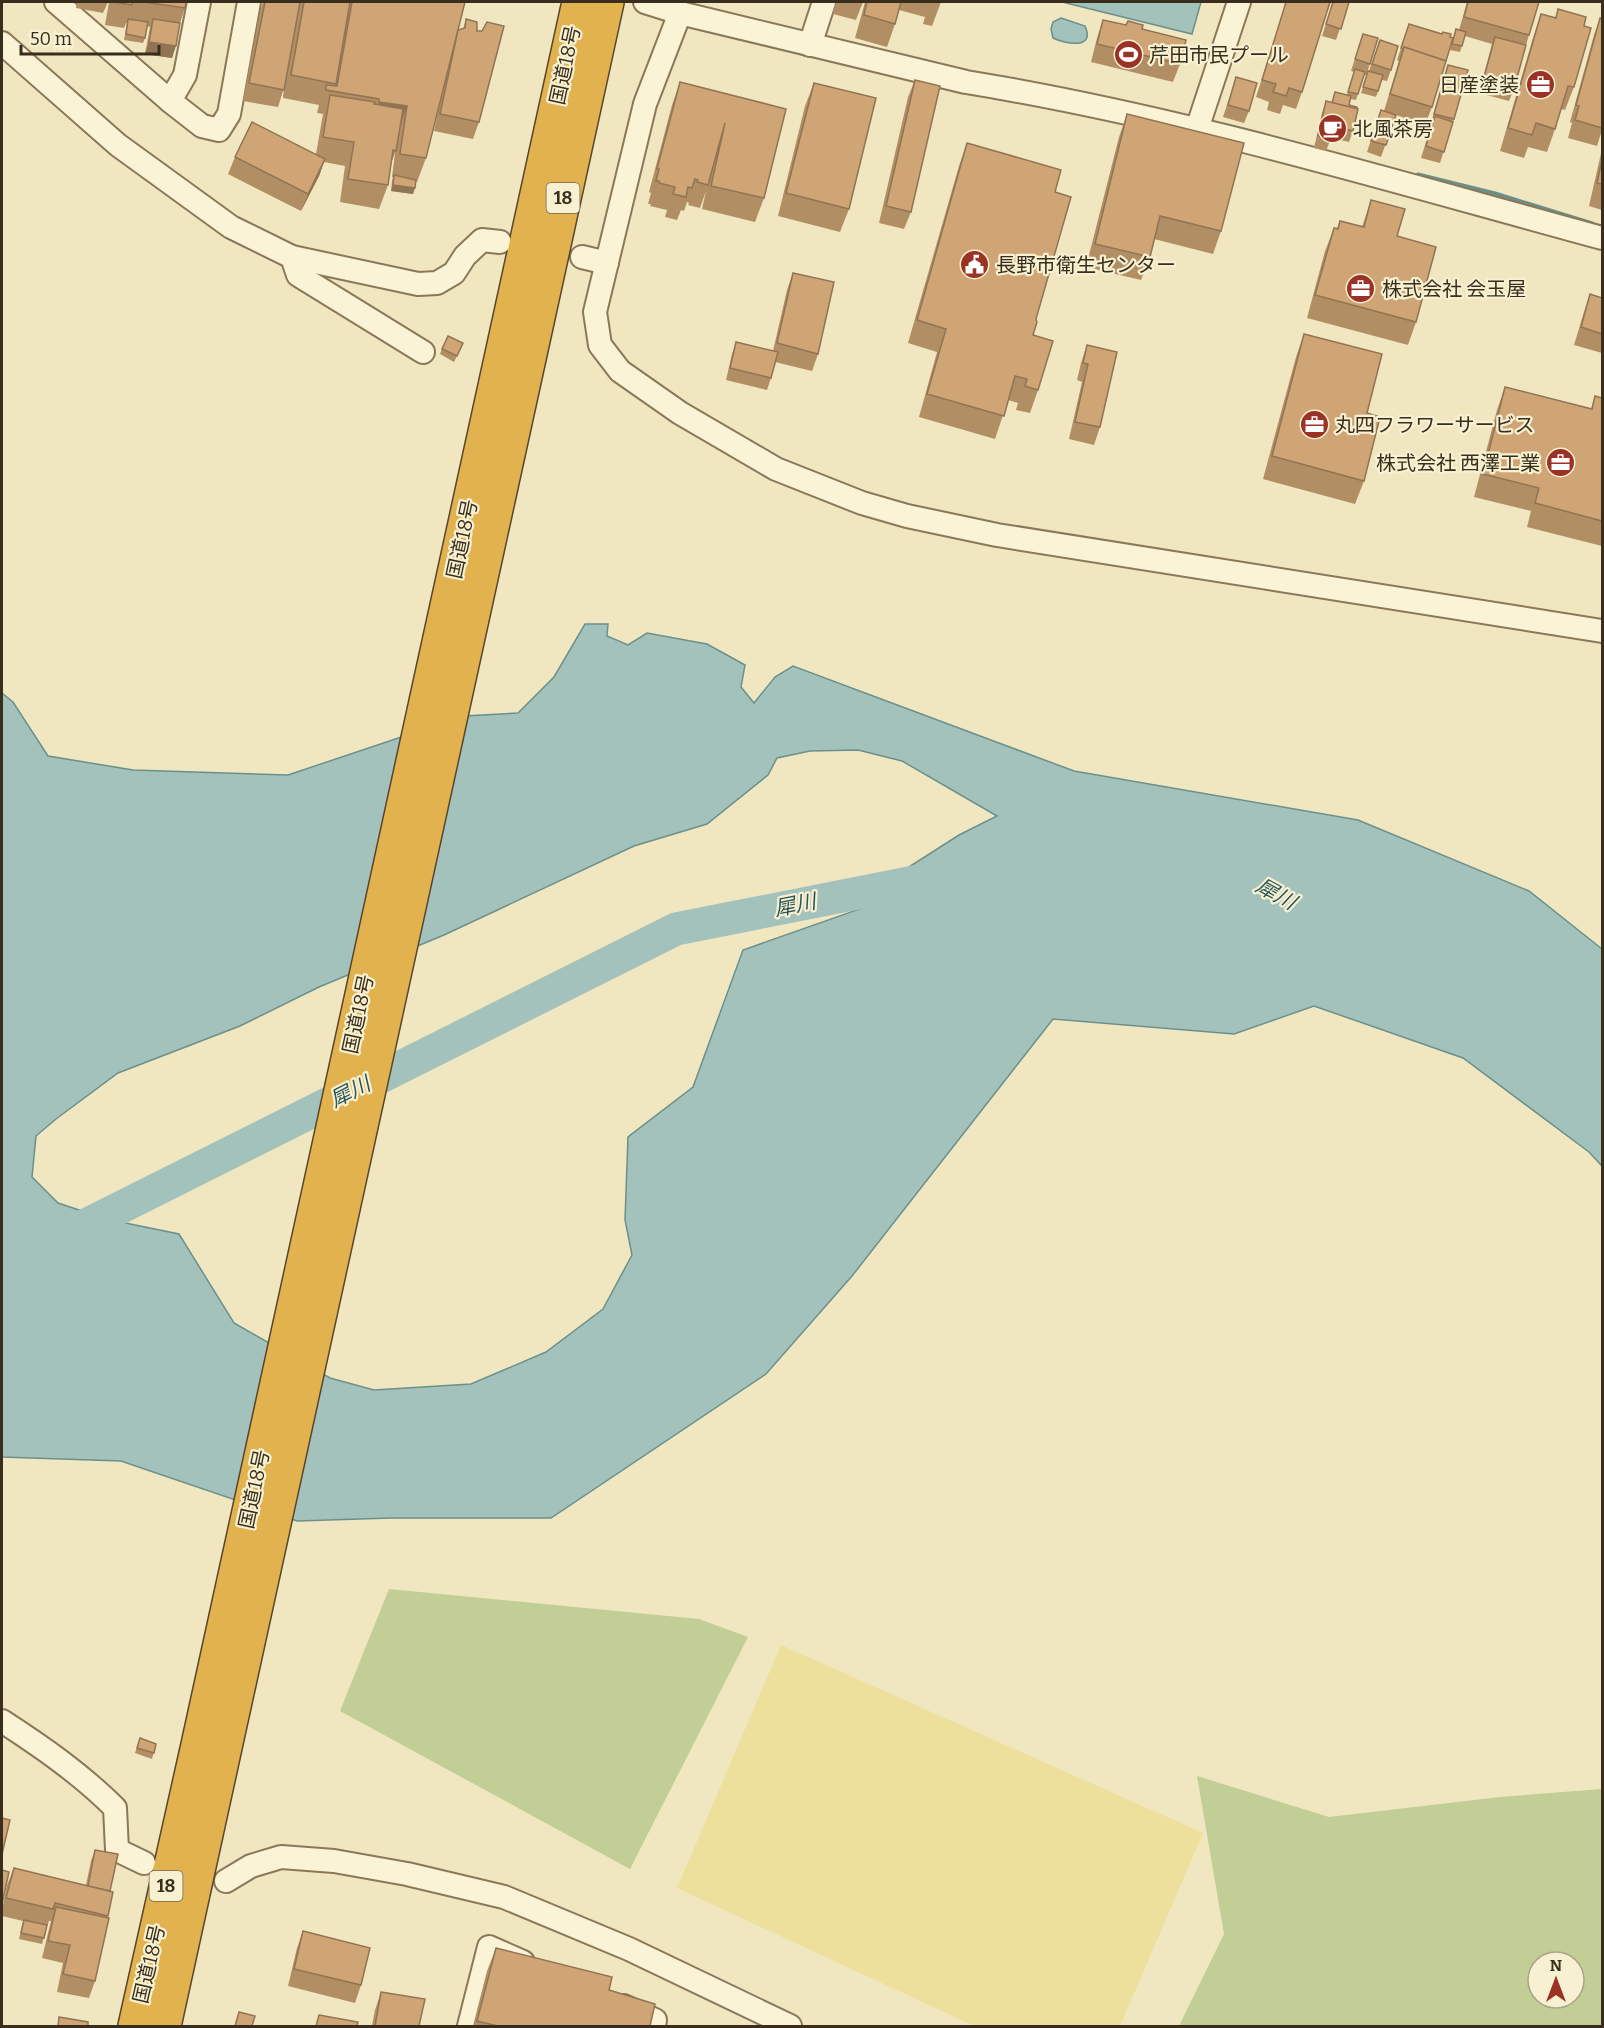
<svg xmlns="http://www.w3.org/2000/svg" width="1604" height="2028" viewBox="0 0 1604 2028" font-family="Bitter,'Noto Sans JP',serif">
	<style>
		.green { fill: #c1ce95; fill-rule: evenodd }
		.sand { fill: #ede09d }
		.water { fill: #a4c2bc; stroke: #6b908b; stroke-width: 1.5; fill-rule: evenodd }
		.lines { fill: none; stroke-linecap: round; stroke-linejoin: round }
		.stream { stroke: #6b908b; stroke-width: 5 }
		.river { stroke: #a4c2bc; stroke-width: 33 }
		.minor-casing { stroke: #8a7858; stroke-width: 26 }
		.highway-casing { stroke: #57452d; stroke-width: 36 }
		.minor { stroke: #faf3d5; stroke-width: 22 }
		.highway { stroke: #e2b24f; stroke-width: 33 }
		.wall { fill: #b28e65 }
		.shaded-wall { fill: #917453 }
		.building { fill: #cfa576; stroke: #917453; stroke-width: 1.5 }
		.labels { text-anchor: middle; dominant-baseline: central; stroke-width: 4.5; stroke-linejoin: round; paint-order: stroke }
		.shield { fill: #f7f0d1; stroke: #726853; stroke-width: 1.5 }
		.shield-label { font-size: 18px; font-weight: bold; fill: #392e1d }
		.poi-label { font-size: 20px; fill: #392e1d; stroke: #f7f0d1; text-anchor: start }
		.street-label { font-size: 20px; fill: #392e1d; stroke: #f7f0d1 }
		.water-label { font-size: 21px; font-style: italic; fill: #2c5759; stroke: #f7f0d1 }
	</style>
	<rect width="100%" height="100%" fill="#f0e7c1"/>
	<g class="green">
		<polygon points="389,1589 699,1619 748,1637 630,1869 340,1711"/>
		<path d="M1197 1776 1329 1817 1500 1797 1602 1789V2026H1179L1224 1934ZM1538 1962H1574V1998H1538Z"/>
	</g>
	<polygon class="sand" points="781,1645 1203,1833 1120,2026 974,2026 677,1888"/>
	<g class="water">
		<polygon points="1062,2 1201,2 1192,34"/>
		<path d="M1061 18 1085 26C1096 50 1065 44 1053 38L1051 29 1053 22Z"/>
		<path d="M585 624H608L607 636 628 645 647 633 707 644 745 665 741 687 754 703 775 677 793 666 1074 771 1358 820 1529 891 1602 949V1166L1589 1152 1463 1058 1314 1006 1234 1034 1053 1019 852 1276 766 1374 551 1518H391L297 1521 121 1461 2 1457V693L13 702 48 756 133 770 288 775 464 716 518 713 554 677ZM858 750 902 761 997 816 959 835 890 879 874 904 743 950 693 1087 628 1137 625 1220 632 1255 603 1309 546 1352 471 1384 374 1390 330 1378 234 1323 179 1234 106 1219 58 1203 32 1177 36 1136 56 1119 118 1073 240 1026 319 987 444 935 634 846 707 824 768 775 777 758 810 751Z"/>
	</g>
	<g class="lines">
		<polyline class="stream" points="1418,175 1495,194 1592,224"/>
		<polyline class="river" points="2,1267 676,929 929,879"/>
		<defs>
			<g id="minor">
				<polyline points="56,2 170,101"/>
				<polyline points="199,2 185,75 170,101 202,126 219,130 229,114 249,2"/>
				<path d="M645 2 680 13 966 82C1182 117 1392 181 1602 238"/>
				<polyline points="680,13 645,104 595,312 600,345 620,371 680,413 776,469 862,503 907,516 997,535 1602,631"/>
				<polyline points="2,43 118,145 231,227 292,257 418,284 437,283 454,273 465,256 482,240 500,242"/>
				<polyline points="810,45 824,2"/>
				<polyline points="1197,129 1239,2"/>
				<polyline points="292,257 298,275 423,352"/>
				<polyline points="582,257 607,263"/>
				<path d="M2 1721C42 1747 81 1774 115 1808L117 1850 144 1863"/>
				<polyline points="226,1881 251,1866 281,1857 334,1861 407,1874 504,1897 629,1949 790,2026"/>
				<polyline points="624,2006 655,2020 654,2026"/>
				<polyline points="469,2026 489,1947 523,1962"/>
			</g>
			<g id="highway">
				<polyline points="135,2026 198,1745 579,2"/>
				<polyline points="164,2026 607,2"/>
			</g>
		</defs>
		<use href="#minor" class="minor-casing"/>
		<use href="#highway" class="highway-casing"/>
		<use href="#minor" class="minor"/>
		<use href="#highway" class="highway"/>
	</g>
	<g class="wall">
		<polygon points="77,2 108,2 103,13 76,8"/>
		<polygon points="109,2 186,2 185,8 180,23 172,58 145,54 150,27 147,26 145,38 143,43 124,40 127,23 126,23 124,28 105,25"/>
		<polygon points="263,2 465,2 458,30 463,29 466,19 477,31 479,122 473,139 434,131 441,97 426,158 417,182 416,181 413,194 391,191 392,181 393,177 392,177 395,153 391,164 388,185 379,209 340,202 345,166 324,162 319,176 301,211 228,174 235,157 316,154 323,114 317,113 319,105 283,98 284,88 278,107 243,101 260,12"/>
		<polygon points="836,2 863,2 856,20 833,14"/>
		<polygon points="865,2 941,2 932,26 923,24 925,17 899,10 895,24 887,47 855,38"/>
		<polygon points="1286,2 1331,2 1328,10 1327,9 1302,92 1296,109 1283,105 1280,114 1267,110 1269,102 1256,97"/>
		<polygon points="1333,2 1349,2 1336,40 1322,36"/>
		<polygon points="1467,2 1539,2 1526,45 1514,89 1509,101 1479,93 1492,44 1465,36 1460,52 1450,50 1456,29 1459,30"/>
		<polygon points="1558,9 1584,26 1574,87 1565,110 1561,109 1555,129 1547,152 1528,147 1524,158 1500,151 1533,38 1541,14 1555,18"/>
		<polygon points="1600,18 1602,19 1602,130 1597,146 1568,138 1572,123 1570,122 1594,35"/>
		<polygon points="1103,20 1142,29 1180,64 1173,82 1091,62 1097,38"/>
		<polygon points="1409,24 1432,107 1425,125 1396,115 1381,157 1367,152 1381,110 1384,111 1399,61 1397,60"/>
		<polygon points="1363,34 1370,64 1366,75 1364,75 1356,100 1350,99 1349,105 1353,131 1349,142 1331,138 1326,151 1314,148 1322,113 1326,101 1332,102 1335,92 1347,95 1354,72 1351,71"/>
		<polygon points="1380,40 1391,70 1387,81 1382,80 1376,97 1361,93"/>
		<polygon points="1448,65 1454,119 1440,163 1421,158 1431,126 1430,126"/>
		<polygon points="1236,77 1249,111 1244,123 1223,117"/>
		<polygon points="915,80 911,212 904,229 879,223 908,97"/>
		<polygon points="680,82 764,198 755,222 702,209 706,191 700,208 688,205 689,203 687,202 684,211 681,210 677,220 665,217 667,210 650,206 651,204 648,204 651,193 649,192 672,105"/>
		<polygon points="814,83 849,209 840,232 778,216 805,106"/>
		<polygon points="1127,114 1221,231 1213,254 1154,239 1150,257 1141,280 1086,267 1119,137"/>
		<polygon points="967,143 1055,192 1033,335 1038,390 1030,413 1016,410 1018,403 1008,400 995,439 919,417 937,352 908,343 959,166"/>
		<polygon points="1602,149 1602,210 1589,206"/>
		<polygon points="1371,200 1397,236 1416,322 1408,345 1307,318 1325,251 1334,228 1337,228 1340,221 1362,227"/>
		<polygon points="793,273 818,354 812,371 775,362 771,378 767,390 726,380 732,354 736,342 773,351 787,290"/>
		<polygon points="1590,294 1602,298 1602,353 1574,345 1584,312"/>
		<polygon points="1304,334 1367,413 1364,481 1355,504 1263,479 1296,357"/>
		<polygon points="463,343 454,362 440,354 442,349"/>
		<polygon points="1087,345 1100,427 1094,445 1069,439 1082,382 1077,380 1081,363"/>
		<polygon points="1505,387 1591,409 1595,396 1602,398 1602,546 1527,527 1531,511 1474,497 1497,410"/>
		<polygon points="140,1738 156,1744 152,1759 135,1753"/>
		<polygon points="95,1850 110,1891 113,1892 107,1918 95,1981 89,1998 57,1992 63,1963 42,1958 51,1921 49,1921 47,1927 42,1944 19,1939 23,1921 2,1916 2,1910 7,1885 14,1868 86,1885 91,1861"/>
		<polygon points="303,1931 361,1985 355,2003 288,1986 297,1948"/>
		<polygon points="496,1948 650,2026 473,2026 487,1971"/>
		<polygon points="381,1992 419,2026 372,2026 375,2010"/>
	</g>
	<g class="shaded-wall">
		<polygon points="149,42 176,46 172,58 145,54"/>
		<polygon points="379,102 407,106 399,129 370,126"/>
		<polygon points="325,159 319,176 301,211 308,194"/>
		<polygon points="393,185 415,188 413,194 391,191"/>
	</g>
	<g class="building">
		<polygon points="114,2 133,2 132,5"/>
		<polygon points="144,2 186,2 185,8"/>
		<polygon points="265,2 300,2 284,90 249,83"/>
		<polygon points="304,2 350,2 336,84 291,75"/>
		<polygon points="352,2 465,2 426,158 400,154 407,106 379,102 379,99 326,90 326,85 337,86"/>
		<polygon points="867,2 901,2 895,24 864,15"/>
		<polygon points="1286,2 1330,2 1302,92 1289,88 1286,96 1273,92 1276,84 1262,80"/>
		<polygon points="1333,2 1349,2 1341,29 1326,24"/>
		<polygon points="1468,2 1539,2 1529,35 1464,17"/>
		<polygon points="1558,9 1586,17 1584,26 1591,28 1574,87 1568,86 1555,129 1536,123 1532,135 1508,128 1541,14 1556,18"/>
		<polygon points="1600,18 1602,19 1602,128 1575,120 1579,106 1576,105"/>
		<polygon points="128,19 148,22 145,38 126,34"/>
		<polygon points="153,19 180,23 176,46 149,42"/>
		<polygon points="466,19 477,22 477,31 482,31 487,22 504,26 479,122 440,114 458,30 465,28"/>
		<polygon points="1103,20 1126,25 1128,21 1143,25 1142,29 1186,40 1180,64 1097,44"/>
		<polygon points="1409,24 1442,34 1443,32 1451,34 1450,37 1453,38 1446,61 1404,47 1404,49 1401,48"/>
		<polygon points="1456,29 1466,32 1462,46 1452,44"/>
		<polygon points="1363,34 1378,38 1370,64 1355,59"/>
		<polygon points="1495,37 1526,45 1514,89 1483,81"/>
		<polygon points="1380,40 1398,46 1391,70 1372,64"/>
		<polygon points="1404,47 1446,61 1432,107 1390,94"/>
		<polygon points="1448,65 1468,70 1454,119 1434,114"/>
		<polygon points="1355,69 1365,72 1358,94 1348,92"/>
		<polygon points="1368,71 1383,75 1378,91 1363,87"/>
		<polygon points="1236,77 1257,83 1249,111 1228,105"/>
		<polygon points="915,80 940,86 911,212 886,206"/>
		<polygon points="680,82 786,109 764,198 711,186 725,123 708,185 697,182 698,180 695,179 692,188 688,187 686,197 673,194 675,187 659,183 659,181 656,181 659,169 657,169"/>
		<polygon points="814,83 876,98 849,209 786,193"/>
		<polygon points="1335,92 1351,96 1349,105 1357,107 1357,109 1332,103"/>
		<polygon points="330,95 375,102 374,104 403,109 396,151 393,150 388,185 348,179 354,142 323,137"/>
		<polygon points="1326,101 1358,109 1353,131 1334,126 1331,139 1318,136"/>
		<polygon points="1381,110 1396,115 1386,145 1371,141"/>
		<polygon points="1127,114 1244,143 1221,231 1160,216 1150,257 1095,244"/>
		<polygon points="1435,116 1453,122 1444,152 1426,146"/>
		<polygon points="252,122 325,159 308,194 235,157"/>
		<polygon points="967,143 1061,170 1055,192 1071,197 1036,319 1037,322 1033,335 1053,341 1038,390 1025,386 1027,379 1015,376 1004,416 927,394 946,329 917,320"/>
		<polygon points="1602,160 1602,184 1597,183"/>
		<polygon points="394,175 416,180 415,188 393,185"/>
		<polygon points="1371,200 1405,209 1397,236 1436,247 1416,322 1315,295 1334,228 1338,229 1340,221 1364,227"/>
		<polygon points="793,273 834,282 818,354 777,343"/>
		<polygon points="1590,294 1602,298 1602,334 1581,327"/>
		<polygon points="1304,334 1382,354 1367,413 1380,417 1364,481 1272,456"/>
		<polygon points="448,336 463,343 457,356 442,349"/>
		<polygon points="736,342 778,352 771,378 730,368"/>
		<polygon points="1087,345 1117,352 1100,427 1075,422 1088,364 1083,363"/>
		<polygon points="1505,387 1592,409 1595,396 1602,398 1602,521 1535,503 1539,488 1483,474"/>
		<polygon points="140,1738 156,1744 154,1753 137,1748"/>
		<polygon points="2,1818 10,1820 2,1854"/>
		<polygon points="95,1850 118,1854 110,1891 88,1886"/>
		<polygon points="14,1868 113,1892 108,1916 55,1903 53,1909 6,1898"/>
		<polygon points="2,1870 9,1872 2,1904"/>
		<polygon points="56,1907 109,1918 95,1981 63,1974 70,1945 48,1941"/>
		<polygon points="24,1920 47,1925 44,1938 21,1933"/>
		<polygon points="303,1931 370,1948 361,1985 294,1969"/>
		<polygon points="496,1948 612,1977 609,1990 655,2004 650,2026 498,2026 477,2021"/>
		<polygon points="381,1992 425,1999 419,2026 375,2026"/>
		<polygon points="239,2012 255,2016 252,2026 235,2026"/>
		<polygon points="319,2015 358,2022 357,2026 316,2026"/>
		<polygon points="59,2017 88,2022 88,2026 58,2026"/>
	</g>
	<defs>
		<symbol id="stadium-disc" viewBox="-11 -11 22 22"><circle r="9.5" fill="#9b3226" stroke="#f7f0d1"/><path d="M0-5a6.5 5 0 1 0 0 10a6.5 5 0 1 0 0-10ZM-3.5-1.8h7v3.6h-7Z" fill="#fff"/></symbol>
		<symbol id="office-disc" viewBox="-11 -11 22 22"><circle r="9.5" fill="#9b3226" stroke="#f7f0d1"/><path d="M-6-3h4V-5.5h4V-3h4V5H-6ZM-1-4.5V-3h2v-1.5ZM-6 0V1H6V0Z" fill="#fff"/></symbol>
		<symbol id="cafe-disc" viewBox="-11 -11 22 22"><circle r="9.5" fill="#9b3226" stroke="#f7f0d1"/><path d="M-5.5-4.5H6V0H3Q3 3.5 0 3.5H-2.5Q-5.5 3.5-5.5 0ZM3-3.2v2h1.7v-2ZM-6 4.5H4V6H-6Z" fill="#fff"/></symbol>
		<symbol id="civic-disc" viewBox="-11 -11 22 22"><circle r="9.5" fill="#9b3226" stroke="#f7f0d1"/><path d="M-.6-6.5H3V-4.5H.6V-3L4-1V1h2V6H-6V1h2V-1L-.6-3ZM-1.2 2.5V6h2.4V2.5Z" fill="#fff"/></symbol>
	</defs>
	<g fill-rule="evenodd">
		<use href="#stadium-disc" x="1112" y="38" width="33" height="33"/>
		<use href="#office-disc" x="1524" y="68" width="33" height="33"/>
		<use href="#cafe-disc" x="1316" y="112" width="33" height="33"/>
		<use href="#civic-disc" x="958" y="248" width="33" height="33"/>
		<use href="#office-disc" x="1344" y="272" width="33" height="33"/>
		<use href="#office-disc" x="1298" y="408" width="33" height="33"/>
		<use href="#office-disc" x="1544" y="446" width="33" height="33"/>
	</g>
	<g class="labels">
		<g class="shield">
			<rect x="546.5" y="183" width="33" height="30" rx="4.5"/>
			<rect x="149.5" y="1871" width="33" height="30" rx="4.5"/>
		</g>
		<g class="shield-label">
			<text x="563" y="198">18</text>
			<text x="166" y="1886">18</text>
		</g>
		<g class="poi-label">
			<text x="1149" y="55">芹田市民プール</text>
			<text x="1519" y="85" text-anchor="end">日産塗装</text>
			<text x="1353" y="129">北風茶房</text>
			<text x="996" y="265">長野市衛生センター</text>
			<text x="1382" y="289">株式会社 会玉屋</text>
			<text x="1335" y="425">丸四フラワーサービス</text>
			<text x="1540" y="463" text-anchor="end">株式会社 西澤工業</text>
		</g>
		<g class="street-label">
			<text transform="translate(565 65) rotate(-78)">国道18号</text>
			<text transform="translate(462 539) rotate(-78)">国道18号</text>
			<text transform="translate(358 1014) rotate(-78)">国道18号</text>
			<text transform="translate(254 1489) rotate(-78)">国道18号</text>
			<text transform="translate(149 1964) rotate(-77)">国道18号</text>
		</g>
		<g class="water-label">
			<text transform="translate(1276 894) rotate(29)">犀川</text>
			<text transform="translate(795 905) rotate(-11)">犀川</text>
			<text transform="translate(350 1092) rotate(-27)">犀川</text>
		</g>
	</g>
	<rect width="1604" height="2028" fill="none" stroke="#392e1d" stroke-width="6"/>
	<g transform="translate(1556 1980)"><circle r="28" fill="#f7f0d1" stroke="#aba289" stroke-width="1.5"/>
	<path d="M0-4.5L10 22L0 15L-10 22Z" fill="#9b3226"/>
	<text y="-9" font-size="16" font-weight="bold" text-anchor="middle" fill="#392e1d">N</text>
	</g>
	<path d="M21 45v9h138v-9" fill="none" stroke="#392e1d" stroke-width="3"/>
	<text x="30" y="45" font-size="18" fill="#392e1d" stroke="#f7f0d1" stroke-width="4.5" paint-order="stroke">50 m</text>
</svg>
